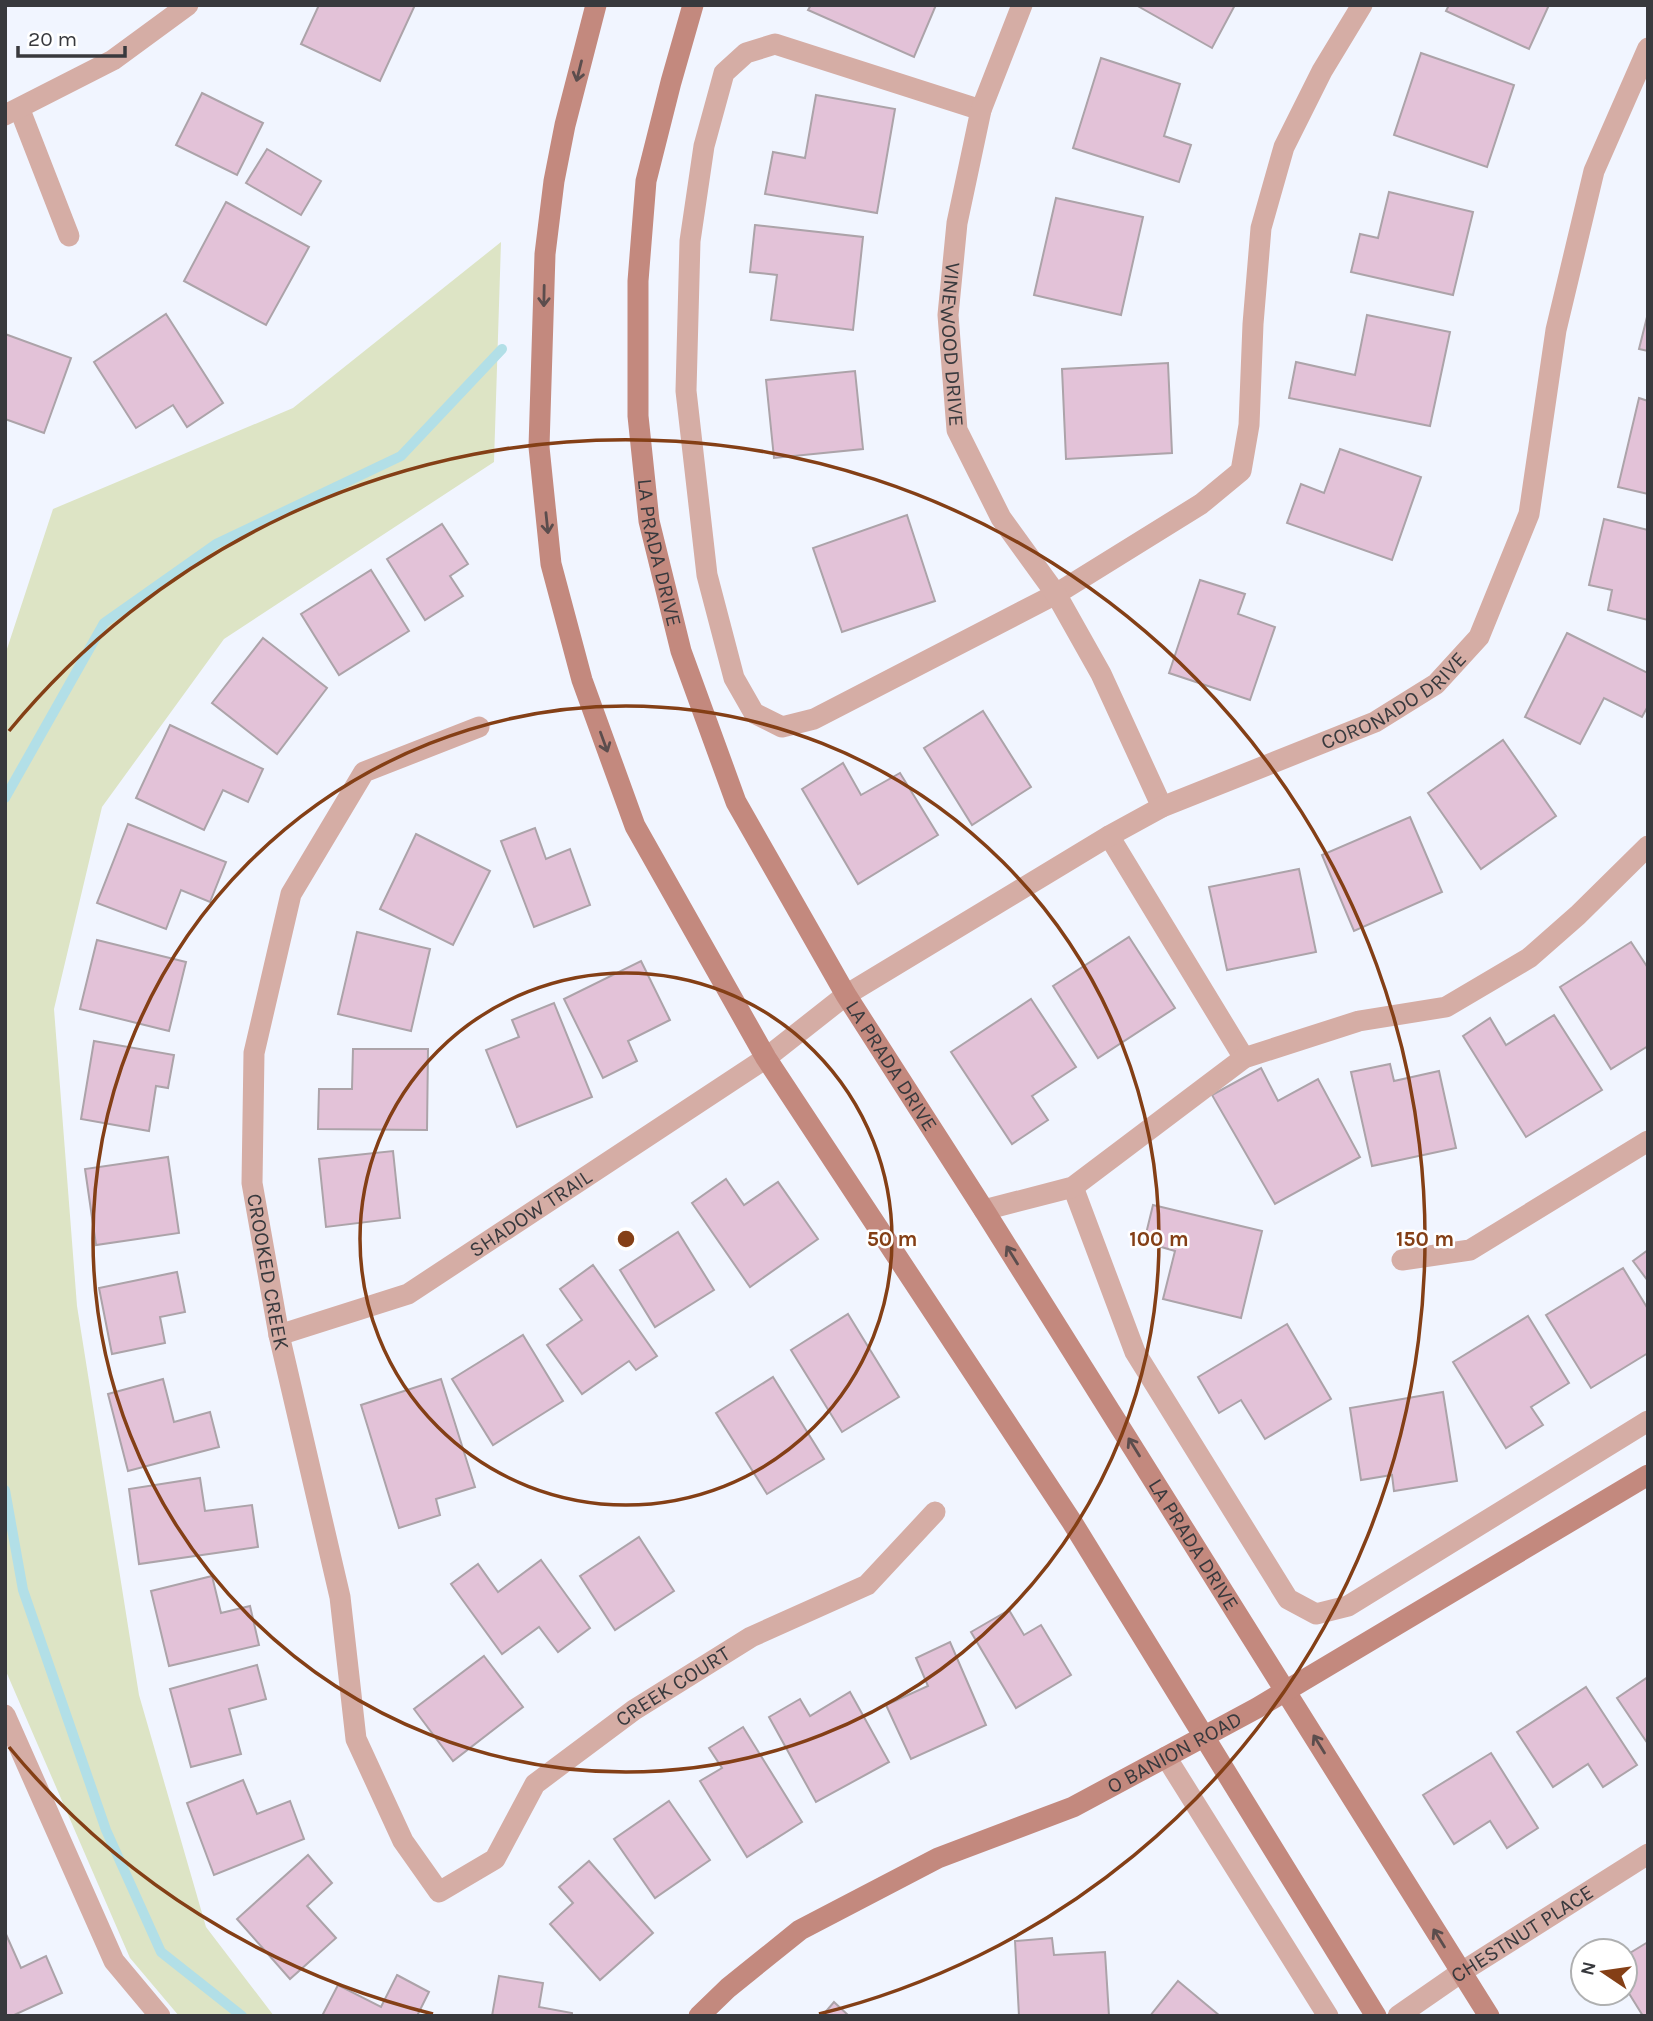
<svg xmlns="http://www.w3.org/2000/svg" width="1653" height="2021" viewBox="0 0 1653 2021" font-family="Karla,sans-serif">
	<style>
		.green { fill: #dde4c5 }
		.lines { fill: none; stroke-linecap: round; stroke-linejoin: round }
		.stream { stroke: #b2dfe7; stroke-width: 10 }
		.building { fill: #e3c2d8; stroke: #aca3a9; stroke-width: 2 }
		.lane { stroke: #d5ada5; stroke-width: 21 }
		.street { stroke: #d5ada5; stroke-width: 21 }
		.secondary { stroke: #c3897e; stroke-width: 21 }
		.oneway { stroke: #5b4d4d }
		.ring { fill: none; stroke: #843f16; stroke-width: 3.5 }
		.labels { text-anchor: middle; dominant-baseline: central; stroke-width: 5; stroke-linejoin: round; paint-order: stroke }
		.street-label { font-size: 21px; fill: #38393d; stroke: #fff }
		.centre { fill: #843f16; stroke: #fff; stroke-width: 3.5 }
		.ring-label { font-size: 21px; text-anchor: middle; font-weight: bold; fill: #843f16; stroke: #fff; stroke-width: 5; stroke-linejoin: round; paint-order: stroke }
	</style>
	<rect width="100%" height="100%" fill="#f1f5ff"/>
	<polygon class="green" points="501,242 494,462 224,639 102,807 54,1009 77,1306 139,1695 206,1927 274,2016 179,2016 130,1958 5,1669 5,655 53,509 293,408"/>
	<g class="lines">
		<g class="stream">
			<polyline points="5,798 104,623 216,544 401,456 502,349"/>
			<polyline points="5,1490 23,1590 106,1830 161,1952 242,2016"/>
		</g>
	</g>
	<g class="building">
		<polygon points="319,5 415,5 380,81 301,44"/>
		<polygon points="811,5 936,5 914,57 808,10"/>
		<polygon points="1136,5 1235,5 1212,48"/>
		<polygon points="1449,5 1549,5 1529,49 1446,11"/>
		<polygon points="1421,53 1514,85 1487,167 1394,135"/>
		<polygon points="1101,58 1180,84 1164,136 1191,145 1179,182 1073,148"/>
		<polygon points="202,93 263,123 237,175 176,145"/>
		<polygon points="816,95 895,109 877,213 765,194 773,152 805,158"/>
		<polygon points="267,149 321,181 301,215 246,183"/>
		<polygon points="1389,192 1473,212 1453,295 1351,272 1360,234 1378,238"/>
		<polygon points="1056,198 1143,217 1121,315 1034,295"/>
		<polygon points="226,202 309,247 266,325 184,281"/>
		<polygon points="755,225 863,237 853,330 771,320 777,275 750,272"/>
		<polygon points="1648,313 1648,351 1639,349"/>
		<polygon points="166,314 223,403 187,427 173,405 136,428 94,362"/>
		<polygon points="1367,315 1450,332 1430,426 1289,398 1296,362 1355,375"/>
		<polygon points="5,334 71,358 44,433 5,419"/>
		<polygon points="1168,363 1172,453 1066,459 1062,369"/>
		<polygon points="855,371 863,449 774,458 766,380"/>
		<polygon points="1639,398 1648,401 1648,494 1618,487"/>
		<polygon points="1340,449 1421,477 1392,560 1287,523 1301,484 1324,493"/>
		<polygon points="907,515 935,601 842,632 813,548"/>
		<polygon points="1604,519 1648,530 1648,620 1608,610 1612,590 1589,585"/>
		<polygon points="442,524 468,564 450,576 463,596 425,620 387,559"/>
		<polygon points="371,570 409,631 339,675 301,614"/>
		<polygon points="1200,580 1245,594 1238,614 1275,627 1250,700 1169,673"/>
		<polygon points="1567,633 1648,673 1648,706 1642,717 1604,698 1580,744 1525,717"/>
		<polygon points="263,638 327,688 277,754 212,703"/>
		<polygon points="983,711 1031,787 972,825 924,748"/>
		<polygon points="170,725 263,769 248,802 223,790 204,830 136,798"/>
		<polygon points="1503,740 1556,816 1481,869 1428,793"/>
		<polygon points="843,763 861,795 900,773 938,835 858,884 802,789"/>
		<polygon points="1410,817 1442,892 1354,931 1322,855"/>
		<polygon points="128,824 226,862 210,902 181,890 166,929 97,903"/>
		<polygon points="535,828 546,859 570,849 590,905 534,927 501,841"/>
		<polygon points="416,834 490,871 453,945 380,909"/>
		<polygon points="1299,869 1316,952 1227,970 1209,887"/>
		<polygon points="357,932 430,949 411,1031 338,1014"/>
		<polygon points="1129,937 1175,1008 1098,1058 1053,986"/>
		<polygon points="97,940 186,962 169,1031 80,1009"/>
		<polygon points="1631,942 1648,968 1648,1046 1611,1069 1560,987"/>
		<polygon points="641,961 670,1020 628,1041 637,1061 603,1078 564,999"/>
		<polygon points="1031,999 1076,1067 1032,1096 1048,1120 1012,1144 951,1052"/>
		<polygon points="554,1003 592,1097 517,1127 486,1050 519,1037 512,1020"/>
		<polygon points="1554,1015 1602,1090 1526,1137 1463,1036 1490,1018 1506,1045"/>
		<polygon points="94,1041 174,1055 168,1088 156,1086 149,1131 81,1119"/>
		<polygon points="353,1049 428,1049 427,1130 318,1129 319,1089 352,1089"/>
		<polygon points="1390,1064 1394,1081 1439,1071 1456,1148 1372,1166 1351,1072"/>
		<polygon points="1261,1068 1278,1101 1318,1079 1360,1157 1275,1204 1212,1095"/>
		<polygon points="393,1151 400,1218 326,1227 319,1159"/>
		<polygon points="168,1157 179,1233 96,1245 85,1169"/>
		<polygon points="726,1179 744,1205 778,1182 818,1239 750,1287 692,1203"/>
		<polygon points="1153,1205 1262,1231 1241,1318 1163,1299 1175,1251 1144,1242"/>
		<polygon points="678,1232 714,1290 655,1327 620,1270"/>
		<polygon points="1648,1250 1648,1281 1633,1261"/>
		<polygon points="593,1265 657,1356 636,1370 629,1361 582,1394 547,1345 582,1320 560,1289"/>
		<polygon points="1623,1268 1648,1309 1648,1353 1591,1388 1546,1315"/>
		<polygon points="177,1272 185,1312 160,1317 165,1343 112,1354 99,1288"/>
		<polygon points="848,1314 899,1397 842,1432 791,1350"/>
		<polygon points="1528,1316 1569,1383 1531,1407 1543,1425 1506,1448 1453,1362"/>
		<polygon points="1287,1324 1331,1399 1265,1439 1241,1400 1219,1413 1198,1377"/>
		<polygon points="523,1335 563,1401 493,1445 452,1379"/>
		<polygon points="773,1377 824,1459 767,1494 716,1413"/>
		<polygon points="163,1379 174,1422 210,1412 219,1447 128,1471 108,1394"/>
		<polygon points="441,1379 475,1487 436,1499 440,1515 399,1528 361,1405"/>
		<polygon points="1443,1392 1457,1481 1394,1491 1392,1475 1361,1480 1350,1408"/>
		<polygon points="200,1478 205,1511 252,1505 258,1547 139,1564 129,1489"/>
		<polygon points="639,1537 674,1591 615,1630 580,1576"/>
		<polygon points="541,1560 590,1628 558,1652 539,1627 502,1654 451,1584 478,1564 498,1592"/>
		<polygon points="212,1576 221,1613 250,1606 259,1645 169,1666 151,1591"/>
		<polygon points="1009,1610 1024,1635 1041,1625 1071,1675 1016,1708 971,1632"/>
		<polygon points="950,1642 986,1725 911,1759 886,1705 928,1686 916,1658"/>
		<polygon points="484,1656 523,1707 453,1761 414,1709"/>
		<polygon points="257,1665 266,1699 229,1709 241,1754 191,1767 170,1689"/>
		<polygon points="1648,1677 1648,1744 1617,1698"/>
		<polygon points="1586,1687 1637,1765 1603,1787 1588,1764 1553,1787 1517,1732"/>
		<polygon points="850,1692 889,1762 816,1802 769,1717 800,1699 810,1716"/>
		<polygon points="743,1727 802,1822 747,1857 700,1781 722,1768 709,1748"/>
		<polygon points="1491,1753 1538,1828 1507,1848 1490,1821 1454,1844 1423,1795"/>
		<polygon points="243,1780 257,1814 290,1801 304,1839 214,1875 187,1803"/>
		<polygon points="669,1801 710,1860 655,1898 614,1839"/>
		<polygon points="308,1855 332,1883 307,1906 336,1938 290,1979 237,1919"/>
		<polygon points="589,1861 653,1933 600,1980 550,1924 573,1903 559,1887"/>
		<polygon points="5,1932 21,1968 46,1956 62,1993 12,2016 5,2016"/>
		<polygon points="1052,1938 1054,1955 1105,1952 1109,2016 1019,2016 1015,1941"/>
		<polygon points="1648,1942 1648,2016 1643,2016 1625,1987 1625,1956"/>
		<polygon points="397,1975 429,1992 417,2016 322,2016 338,1985 381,2007"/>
		<polygon points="499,1976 543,1983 539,2007 572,2013 572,2016 492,2016"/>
		<polygon points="1178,1981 1220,2016 1150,2016"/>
		<polygon points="834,2002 849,2016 822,2016"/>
	</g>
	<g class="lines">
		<g class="lane">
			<polyline points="981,110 775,44 746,53 724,73 704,146 690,241 686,391 707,575 734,678 754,713 782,727 814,719 1056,594 1201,504 1241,471 1249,425 1253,324 1261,228 1284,147 1322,71 1362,5"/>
			<polyline points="1109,836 1244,1058"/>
			<polyline points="1073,1187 1135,1352 1288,1599 1316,1614 1348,1606 1648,1421"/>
			<polyline points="984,1210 1073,1187 1244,1058 1359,1021 1446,1007 1529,958 1578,915 1648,846"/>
			<polyline points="5,1715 114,1961 160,2016"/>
			<polyline points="1166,1757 1328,2016"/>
		</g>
		<g class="street">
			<path id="s1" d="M1022 5 981 110 957 223 948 315 957 430 1001 518 1056 594 1101 674 1162 807"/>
			<polyline points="20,110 69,236"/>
			<polyline points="5,115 113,60 188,5"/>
			<path id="s2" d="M479 727 364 772 291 894 254 1053 252 1183 279 1335 340 1597 356 1739 403 1841 439 1892 495 1859 535 1784 634 1710 751 1637 867 1585 935 1512"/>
			<polyline points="1402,1260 1470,1250 1648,1141"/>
			<path id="s3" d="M279 1335 408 1294 766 1058 846 995 1109 836 1162 807 1375 722 1436 684 1479 637 1529 514 1556 330 1594 171 1648 48"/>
			<path id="s4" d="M1398 2016 1460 1973 1648 1854"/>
		</g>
		<g class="secondary">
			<polyline points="596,5 565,125 554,181 545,254 539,447 551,564 582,680 635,826 766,1058 1072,1522 1376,2016"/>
			<path id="s5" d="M693 5 671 82 646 181 638 281V416L649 521 681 651 736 802 846 995 984 1210 1489 2016"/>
			<path id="s6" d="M699 2016 728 1988 800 1930 938 1858 1073 1807 1166 1757 1257 1708 1648 1475"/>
		</g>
	</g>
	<defs><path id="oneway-shaft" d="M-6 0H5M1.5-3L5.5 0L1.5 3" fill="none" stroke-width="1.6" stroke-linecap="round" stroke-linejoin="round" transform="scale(1.75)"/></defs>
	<g class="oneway">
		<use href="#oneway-shaft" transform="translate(579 71) rotate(104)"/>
		<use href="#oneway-shaft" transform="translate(544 296) rotate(91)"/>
		<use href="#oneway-shaft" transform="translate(547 523) rotate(84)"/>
		<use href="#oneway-shaft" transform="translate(604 742) rotate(70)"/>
		<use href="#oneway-shaft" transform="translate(1012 1255) rotate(-122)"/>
		<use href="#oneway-shaft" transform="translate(1134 1447) rotate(-122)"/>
		<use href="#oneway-shaft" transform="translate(1319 1744) rotate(-122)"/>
		<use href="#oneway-shaft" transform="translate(1439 1938) rotate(-122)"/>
	</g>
	<g class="ring">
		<circle cx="626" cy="1239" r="266"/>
		<circle cx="626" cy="1239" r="533"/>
		<path d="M433 2014A799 799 0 0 1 9 1747M9 731A799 799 0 1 1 819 2014"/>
	</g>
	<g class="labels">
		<g class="street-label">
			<text stroke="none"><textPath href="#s1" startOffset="350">VINEWOOD DRIVE</textPath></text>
			<text stroke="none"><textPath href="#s5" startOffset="556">LA PRADA DRIVE</textPath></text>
			<text stroke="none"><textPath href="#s3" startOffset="1290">CORONADO DRIVE</textPath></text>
			<text stroke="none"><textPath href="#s5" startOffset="1124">LA PRADA DRIVE</textPath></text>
			<text stroke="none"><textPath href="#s3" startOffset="282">SHADOW TRAIL</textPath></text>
			<text stroke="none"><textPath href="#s2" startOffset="649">CROOKED CREEK</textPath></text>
			<text stroke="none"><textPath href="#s5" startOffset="1690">LA PRADA DRIVE</textPath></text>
			<text stroke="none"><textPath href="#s2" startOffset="1619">CREEK COURT</textPath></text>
			<text stroke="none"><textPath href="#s6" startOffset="548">O BANION ROAD</textPath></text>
			<text stroke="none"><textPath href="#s4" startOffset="149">CHESTNUT PLACE</textPath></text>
		</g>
	</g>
	<circle cx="626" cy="1239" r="10" class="centre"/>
	<g class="ring-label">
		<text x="892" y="1246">50 m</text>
		<text x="1159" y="1246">100 m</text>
		<text x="1425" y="1246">150 m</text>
	</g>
	<rect width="1653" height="2021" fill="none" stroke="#38393d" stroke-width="14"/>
	<g transform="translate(1604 1972) rotate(283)"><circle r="33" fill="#ffffff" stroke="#afb0b1" stroke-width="2"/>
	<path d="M0-5L12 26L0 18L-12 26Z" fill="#843f16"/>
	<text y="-10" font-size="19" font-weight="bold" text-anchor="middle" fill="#38393d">N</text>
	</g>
	<path d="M18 46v10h107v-10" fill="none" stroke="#38393d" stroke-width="3.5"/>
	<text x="28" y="46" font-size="21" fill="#38393d" stroke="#ffffff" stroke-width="5" paint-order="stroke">20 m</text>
</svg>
